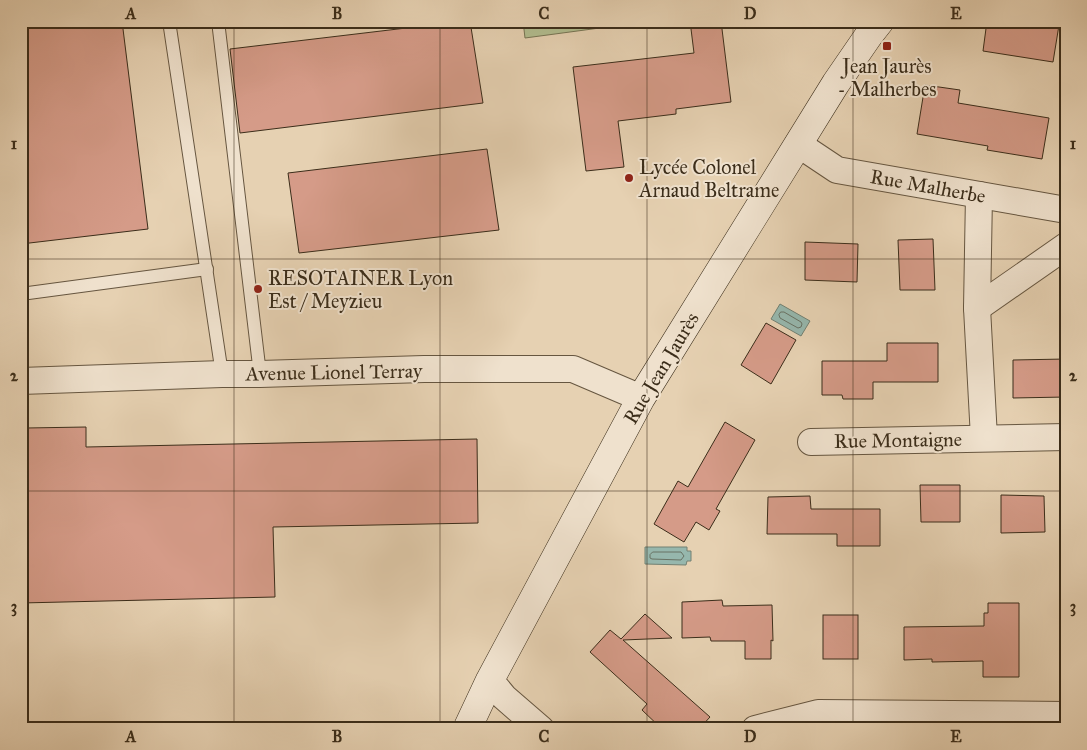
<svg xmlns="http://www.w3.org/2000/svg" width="1087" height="750" viewBox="0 0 1087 750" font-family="'IM FELL Great Primer',serif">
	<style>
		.green { fill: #b1bd8f; stroke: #767554 }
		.water { fill: #96b7ad; stroke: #728072 }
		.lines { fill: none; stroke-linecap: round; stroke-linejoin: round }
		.shore { stroke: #687264; stroke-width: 1 }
		.building { fill: #d59b88; stroke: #3b2d1a }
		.lane-casing { stroke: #665640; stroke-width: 14 }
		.street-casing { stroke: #665640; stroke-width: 28 }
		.secondary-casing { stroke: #3b2d1a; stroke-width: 29 }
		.lane { stroke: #efe1cd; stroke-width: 12 }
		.street { stroke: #efe1cd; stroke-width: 26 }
		.secondary { stroke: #efe1cd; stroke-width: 28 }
		.grid { fill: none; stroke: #3b2d1a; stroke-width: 1; stroke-opacity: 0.55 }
		.poi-dot { fill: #8f2418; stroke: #efe1cd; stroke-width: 2 }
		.labels { text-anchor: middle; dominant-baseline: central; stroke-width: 4; stroke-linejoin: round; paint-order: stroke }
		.poi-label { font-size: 20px; fill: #3b2d1a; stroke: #efe1cd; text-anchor: start }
		.street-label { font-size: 20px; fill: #3b2d1a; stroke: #efe1cd }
		.neatline { fill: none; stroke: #3b2d1a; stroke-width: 2 }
		.grid-label { font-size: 16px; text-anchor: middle; font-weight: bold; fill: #3b2d1a }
	</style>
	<rect width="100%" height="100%" fill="#e6d1b2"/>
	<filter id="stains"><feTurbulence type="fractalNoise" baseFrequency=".004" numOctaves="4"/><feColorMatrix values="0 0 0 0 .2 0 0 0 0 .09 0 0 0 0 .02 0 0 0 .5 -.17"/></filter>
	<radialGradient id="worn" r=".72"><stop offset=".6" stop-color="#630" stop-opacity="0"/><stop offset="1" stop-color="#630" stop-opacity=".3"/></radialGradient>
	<polygon class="green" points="523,21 652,21 525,38"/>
	<g class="water">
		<polygon points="780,304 810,321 801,336 771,319"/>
		<polygon points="645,547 687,547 687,551 691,551 691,561 687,561 686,565 645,564"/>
	</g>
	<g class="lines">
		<g class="shore">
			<polygon points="781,312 784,312 801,322 802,324 801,327 798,328 780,318 779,315"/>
			<polygon points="653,552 681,552 684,556 681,560 652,559 650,558 650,555"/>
		</g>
	</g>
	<g class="building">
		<polygon points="21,21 122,21 148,229 21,244"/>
		<polygon points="465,21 470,21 483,103 240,133 230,49"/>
		<polygon points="690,21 721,21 731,102 676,109 676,114 618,121 624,167 586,171 573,67 694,53"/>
		<polygon points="987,21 1035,21 1059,25 1053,62 983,51"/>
		<polygon points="925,85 960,90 958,103 1049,118 1042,159 987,150 988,146 917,134"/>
		<polygon points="487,149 499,230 299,253 288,173"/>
		<polygon points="933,239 935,290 900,290 898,240"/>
		<polygon points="805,242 858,244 857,282 805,280"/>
		<polygon points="766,323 796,340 771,384 741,365"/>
		<polygon points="887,343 938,343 938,382 873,382 873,399 843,399 842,395 822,395 822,361 887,361"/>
		<polygon points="1066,359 1066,397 1013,398 1013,360"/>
		<polygon points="725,422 755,440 716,509 720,511 709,530 696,522 684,542 654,524 678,481 688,487"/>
		<polygon points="86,427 86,447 477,439 478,523 273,527 275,597 21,603 21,449 27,449 26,428"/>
		<polygon points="920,485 960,485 960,522 921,522"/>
		<polygon points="1001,495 1044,496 1045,532 1001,533"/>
		<polygon points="810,496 811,509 880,509 880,546 837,546 837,534 767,534 768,497"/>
		<polygon points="722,600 723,606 772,605 773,641 771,640 771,659 745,659 745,641 711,641 710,637 682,638 682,602"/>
		<polygon points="988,603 1019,603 1019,677 983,677 983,661 932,662 932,659 904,660 904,627 984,626 984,613 988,613"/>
		<polygon points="645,614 672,638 623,640 710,717 699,729 662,729 642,710 647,704 590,652 610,630 621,639"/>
		<rect x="823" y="615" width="35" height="44"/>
	</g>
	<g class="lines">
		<defs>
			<g id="lane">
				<polyline points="169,21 222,374"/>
				<polyline points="218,21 260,374"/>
				<polyline points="21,294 207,269"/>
			</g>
			<g id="street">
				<polyline points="798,144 837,170 1066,210"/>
				<polyline points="979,195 977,308 984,438"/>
				<polyline points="977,308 1066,246"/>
				<polyline points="21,381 222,374 260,374 424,369 573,369 641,398"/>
				<polyline points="811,442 1066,437"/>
				<polyline points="490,680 504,697 541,729"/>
				<polyline points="755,729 818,713 1066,715"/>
			</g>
			<polyline id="secondary" points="467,729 490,680 641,398 836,83 869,35 880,21"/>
		</defs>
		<use href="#lane" class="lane-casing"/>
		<use href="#street" class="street-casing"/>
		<use href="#secondary" class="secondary-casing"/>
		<use href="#lane" class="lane"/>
		<use href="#street" class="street"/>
		<use href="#secondary" class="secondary"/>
	</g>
	<path class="grid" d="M234 21V729M440 21V729M647 21V729M853 21V729M21 259H1066M21 491H1066"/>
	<g class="poi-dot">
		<rect x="882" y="41" width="10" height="10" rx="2.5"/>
		<circle cx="629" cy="178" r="5"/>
		<circle cx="258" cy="289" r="5"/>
	</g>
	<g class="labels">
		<g class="poi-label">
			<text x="887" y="66" text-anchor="middle">Jean Jaurès<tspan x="887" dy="23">- Malherbes</tspan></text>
			<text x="639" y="167">Lycée Colonel<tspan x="639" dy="23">Arnaud Beltrame</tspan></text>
			<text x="268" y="278">RESOTAINER Lyon<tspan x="268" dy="23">Est / Meyzieu</tspan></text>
		</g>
		<g class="street-label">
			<text transform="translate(928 186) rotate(10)">Rue Malherbe</text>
			<text transform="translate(661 368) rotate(-59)">Rue Jean Jaurès</text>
			<text transform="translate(334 372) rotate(-1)">Avenue Lionel Terray</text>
			<text transform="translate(898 440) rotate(-1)">Rue Montaigne</text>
		</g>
	</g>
	<rect width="1087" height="750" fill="none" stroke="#e6d1b2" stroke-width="55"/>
	<rect x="28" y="28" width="1032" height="694" class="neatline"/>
	<g class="grid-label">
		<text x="131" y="19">A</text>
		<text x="337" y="19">B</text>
		<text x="544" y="19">C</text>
		<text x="750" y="19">D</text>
		<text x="956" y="19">E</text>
		<text x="14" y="149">1</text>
		<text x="1073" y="149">1</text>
		<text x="14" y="381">2</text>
		<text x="1073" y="381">2</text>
		<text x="14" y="612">3</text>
		<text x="1073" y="612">3</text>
		<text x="131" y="742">A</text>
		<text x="337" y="742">B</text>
		<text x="544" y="742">C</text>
		<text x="750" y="742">D</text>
		<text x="956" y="742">E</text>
	</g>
	<rect width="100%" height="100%" filter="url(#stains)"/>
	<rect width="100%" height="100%" fill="url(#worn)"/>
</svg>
